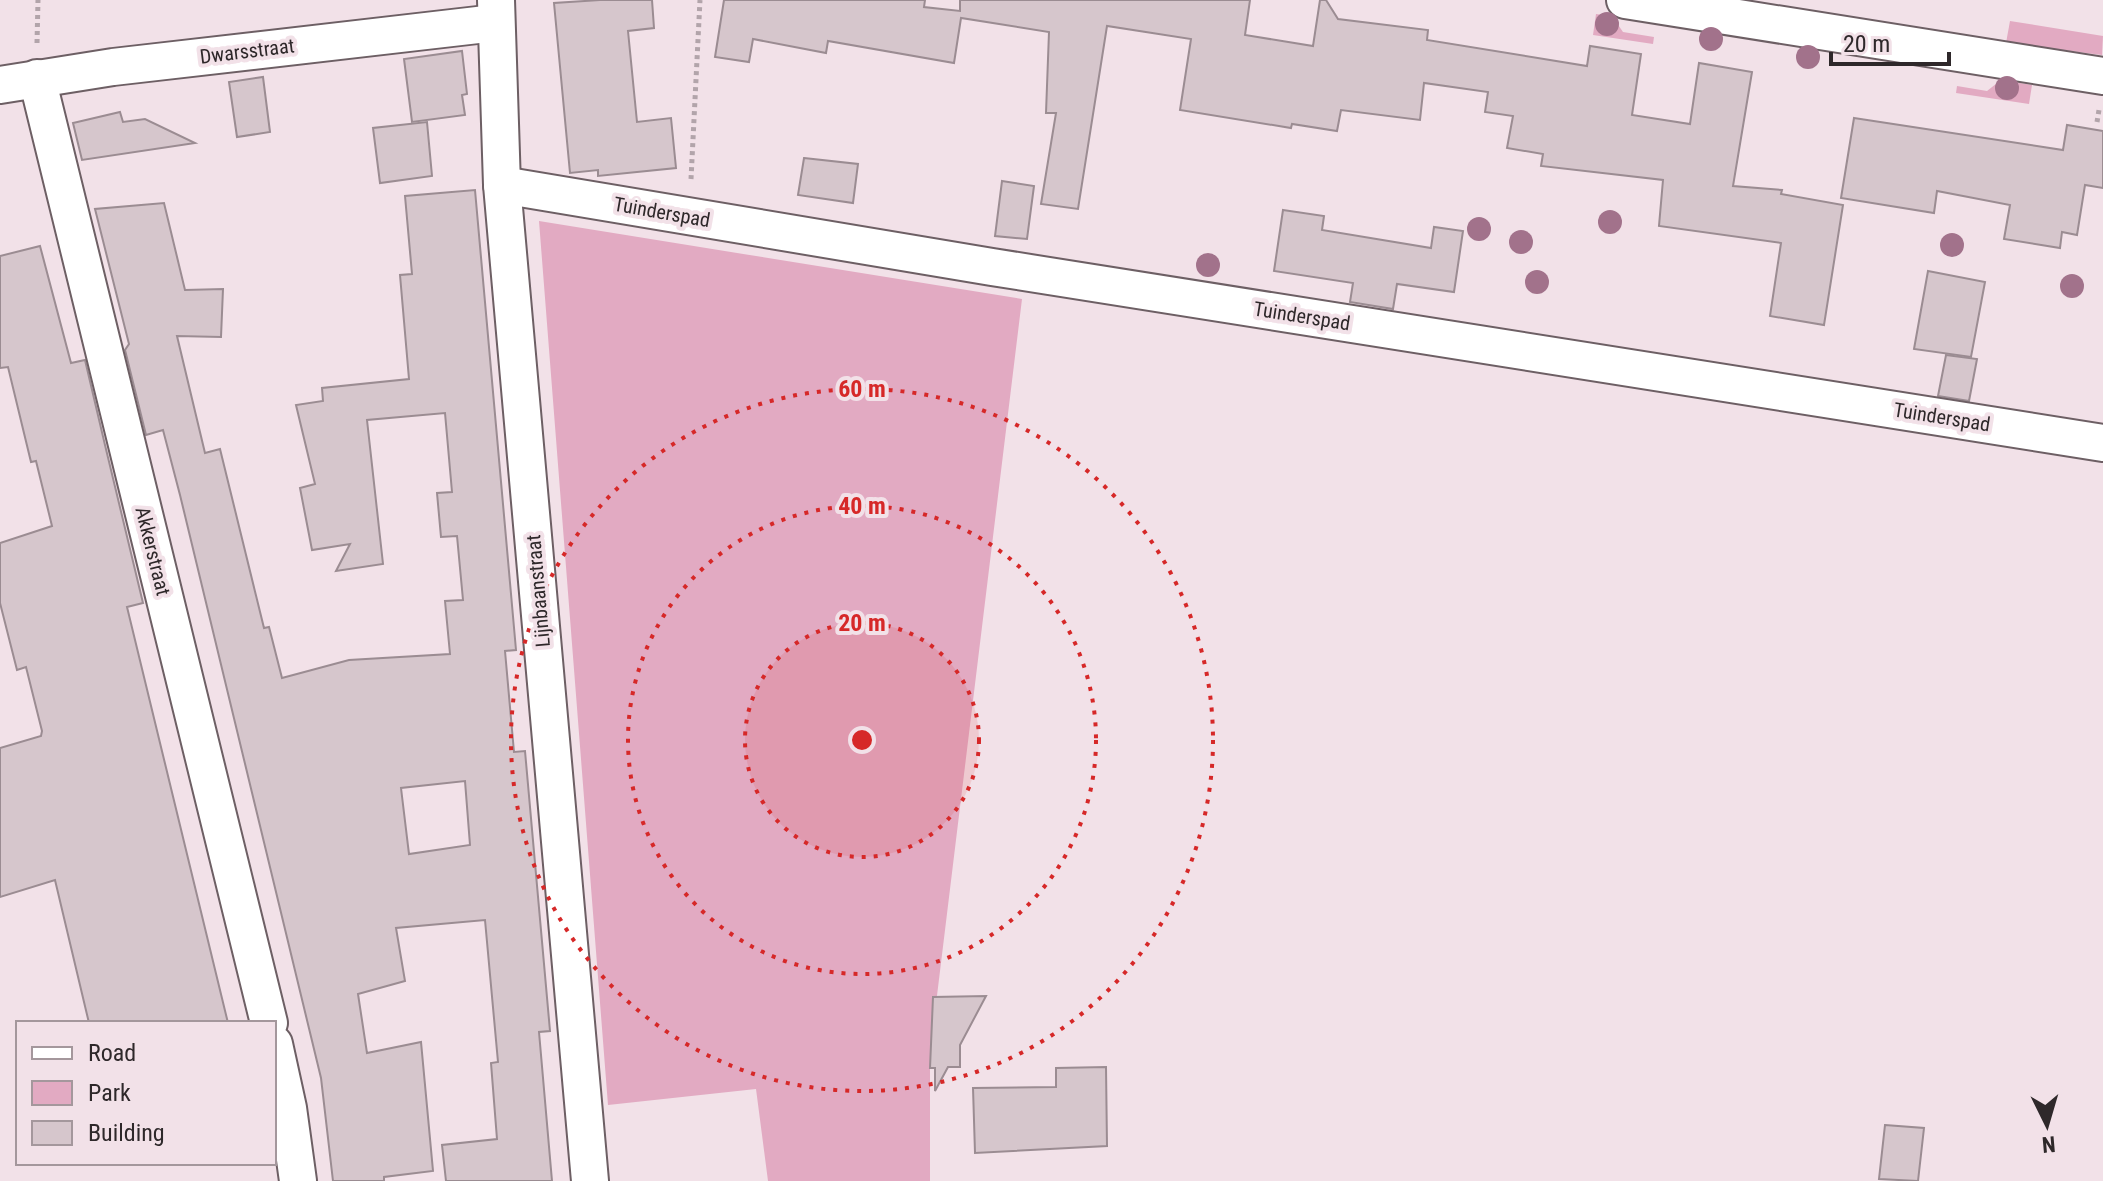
<svg xmlns="http://www.w3.org/2000/svg" width="2103" height="1181" viewBox="0 0 2103 1181" font-family="'Roboto Condensed',sans-serif">
	<style>
		.green { fill: #e2aac2 }
		.building { fill: #d6c6cc; stroke: #9b8c92; stroke-width: 2; fill-rule: evenodd }
		.lines { fill: none; stroke-linecap: round; stroke-linejoin: round }
		.street-casing { stroke: #6d5f64; stroke-width: 40 }
		.path { stroke: #b2a4aa; stroke-width: 5; stroke-dasharray: 4 4; stroke-linecap: butt }
		.street { stroke: #fff; stroke-width: 36 }
		.tree { fill: #a2728b }
		.ring { fill: none; stroke: #d62828; stroke-width: 4; stroke-dasharray: 4 8 }
		.labels { text-anchor: middle; dominant-baseline: central; stroke-width: 8; stroke-linejoin: round; paint-order: stroke }
		.street-label { font-size: 20px; fill: #2e282a; stroke: #f2e1e8 }
		.centre { fill: #d62828; stroke: #f2e1e8; stroke-width: 4 }
		.ring-label { font-size: 24px; text-anchor: middle; font-weight: bold; fill: #d62828; stroke: #f2e1e8; stroke-width: 8; stroke-linejoin: round; paint-order: stroke }
	</style>
	<rect width="100%" height="100%" fill="#f2e1e8"/>
	<g class="green">
		<polygon points="1596,14 1612,16 1623,32 1654,37 1653,44 1593,35"/>
		<polygon points="2010,21 2103,36 2102,55 2006,43"/>
		<polygon points="2001,80 2032,85 2029,104 1956,93 1957,86 1987,91"/>
		<polygon points="539,221 1022,299 930,1053 930,1181 768,1181 756,1089 608,1105"/>
	</g>
	<g class="building">
		<polygon points="600,0 652,0 654,28 628,31 637,122 671,118 676,168 598,176 598,170 570,173 554,3"/>
		<polygon points="724,0 925,0 924,7 960,11 960,0 1250,0 1245,35 1313,46 1320,0 1326,0 1338,19 1428,30 1427,40 1587,66 1590,46 1641,54 1632,115 1690,124 1699,63 1752,72 1733,186 1782,190 1781,194 1843,205 1824,325 1770,316 1781,243 1659,226 1663,180 1541,166 1543,154 1507,148 1513,116 1485,112 1488,92 1424,83 1420,120 1341,110 1337,131 1292,124 1291,128 1180,110 1191,39 1107,26 1078,209 1041,204 1056,113 1046,113 1049,32 961,18 954,63 828,41 826,53 753,39 749,62 715,57"/>
		<polygon points="462,51 467,94 462,95 465,115 412,122 404,59"/>
		<polygon points="263,77 270,132 237,137 229,82"/>
		<polygon points="120,112 123,122 145,119 195,143 82,160 73,123"/>
		<polygon points="1854,118 2063,150 2067,125 2103,131 2103,188 2085,185 2077,235 2062,232 2060,248 2004,239 2010,205 1937,191 1934,213 1841,198"/>
		<polygon points="427,122 432,176 380,183 373,128"/>
		<polygon points="804,158 858,164 853,203 798,195"/>
		<polygon points="1002,181 1034,186 1027,239 995,236"/>
		<path d="M475 190 516 650 505 651 514 752 525 751 550 1031 539 1032 552 1181H446L442 1145 497 1139 491 1063 498 1062 485 920 396 928 405 981 358 994 367 1053 421 1042 433 1171 384 1177V1181H333L321 1078 180 495 163 430 146 435 125 350 129 344 95 209 164 203 185 290 223 289 221 337 177 336 205 453 220 449 264 628 269 627 282 678 349 660 450 654 445 601 463 600 457 536 441 537 437 493 452 492 445 413 367 420 383 564 336 571 350 544 312 550 300 488 315 484 296 405 323 401 322 388 409 379 400 275 412 274 405 196ZM465 781 470 845 409 854 401 788Z"/>
		<polygon points="1283,210 1324,216 1322,230 1431,248 1434,227 1463,231 1454,292 1397,284 1393,309 1350,302 1353,283 1274,271"/>
		<polygon points="40,246 71,363 85,360 105,445 143,603 127,607 228,1023 89,1023 55,880 0,897 0,748 41,736 42,731 26,667 17,670 0,603 0,543 52,526 36,461 31,462 8,367 0,368 0,256"/>
		<polygon points="1928,271 1985,282 1971,357 1914,349"/>
		<polygon points="1946,355 1977,359 1969,401 1938,396"/>
		<polygon points="986,996 960,1045 960,1067 948,1067 935,1091 935,1068 930,1068 933,997"/>
		<polygon points="1106,1067 1107,1146 975,1153 973,1088 1056,1087 1056,1068"/>
		<polygon points="1885,1125 1924,1128 1918,1181 1879,1179"/>
	</g>
	<g class="lines">
		<defs>
			<g id="street">
				<polyline points="496,0 502,185 590,1181"/>
				<polyline points="1625,0 2103,76"/>
				<polyline points="37,78 269,1023"/>
				<polyline points="0,85 113,67 495,23"/>
				<polyline points="502,185 992,267 2103,443"/>
				<polyline points="274,1044 288,1108 298,1181"/>
			</g>
		</defs>
		<use href="#street" class="street-casing"/>
		<g class="path">
			<polyline points="37,43 38,0"/>
			<polyline points="2097,122 2099,110"/>
			<polyline points="691,179 700,0"/>
		</g>
		<use href="#street" class="street"/>
	</g>
	<g class="tree">
		<circle cx="1607" cy="24" r="12"/>
		<circle cx="1711" cy="39" r="12"/>
		<circle cx="1808" cy="57" r="12"/>
		<circle cx="2007" cy="88" r="12"/>
		<circle cx="1610" cy="222" r="12"/>
		<circle cx="1479" cy="229" r="12"/>
		<circle cx="1521" cy="242" r="12"/>
		<circle cx="1952" cy="245" r="12"/>
		<circle cx="1208" cy="265" r="12"/>
		<circle cx="1537" cy="282" r="12"/>
		<circle cx="2072" cy="286" r="12"/>
	</g>
	<circle cx="862" cy="740" r="117" fill="#d62828" fill-opacity=".12"/>
	<g class="ring">
		<circle cx="862" cy="740" r="117"/>
		<circle cx="862" cy="740" r="234"/>
		<circle cx="862" cy="740" r="351"/>
	</g>
	<g class="labels">
		<g class="street-label">
			<text transform="translate(247 51) rotate(-7)">Dwarsstraat</text>
			<text transform="translate(662 212) rotate(10)">Tuinderspad</text>
			<text transform="translate(1302 316) rotate(9)">Tuinderspad</text>
			<text transform="translate(1942 417) rotate(9)">Tuinderspad</text>
			<text transform="translate(153 551) rotate(76)">Akkerstraat</text>
			<text transform="translate(538 591) rotate(-95)">Lijnbaanstraat</text>
		</g>
	</g>
	<circle cx="862" cy="740" r="12" class="centre"/>
	<g class="ring-label">
		<text x="862" y="397">60 m</text>
		<text x="862" y="514">40 m</text>
		<text x="862" y="631">20 m</text>
	</g>
	<rect x="16" y="1021" width="260" height="144" fill="#f2e1e8" stroke="#a4979c" stroke-width="2"/>
	<rect x="32" y="1047" width="40" height="12" fill="#ffffff" stroke="#a4979c" stroke-width="2"/>
	<text x="88" y="1061" font-size="24" fill="#2e282a">Road</text>
	<rect x="32" y="1081" width="40" height="24" fill="#e2aac2" stroke="#a4979c" stroke-width="2"/>
	<text x="88" y="1101" font-size="24" fill="#2e282a">Park</text>
	<rect x="32" y="1121" width="40" height="24" fill="#d6c6cc" stroke="#a4979c" stroke-width="2"/>
	<text x="88" y="1141" font-size="24" fill="#2e282a">Building</text>
	<g transform="translate(2047 1125) rotate(175)" stroke="#f2e1e8" stroke-width="6" paint-order="stroke">
	<path d="M0-6L14 30L0 20L-14 30Z" fill="#2e282a"/>
	<text y="-12" font-size="22" font-weight="bold" text-anchor="middle" fill="#2e282a">N</text>
	</g>
	<path d="M1831 52v12h118v-12" fill="none" stroke="#2e282a" stroke-width="4"/>
	<text x="1843" y="52" font-size="24" fill="#2e282a" stroke="#f2e1e8" stroke-width="6" paint-order="stroke">20 m</text>
</svg>
